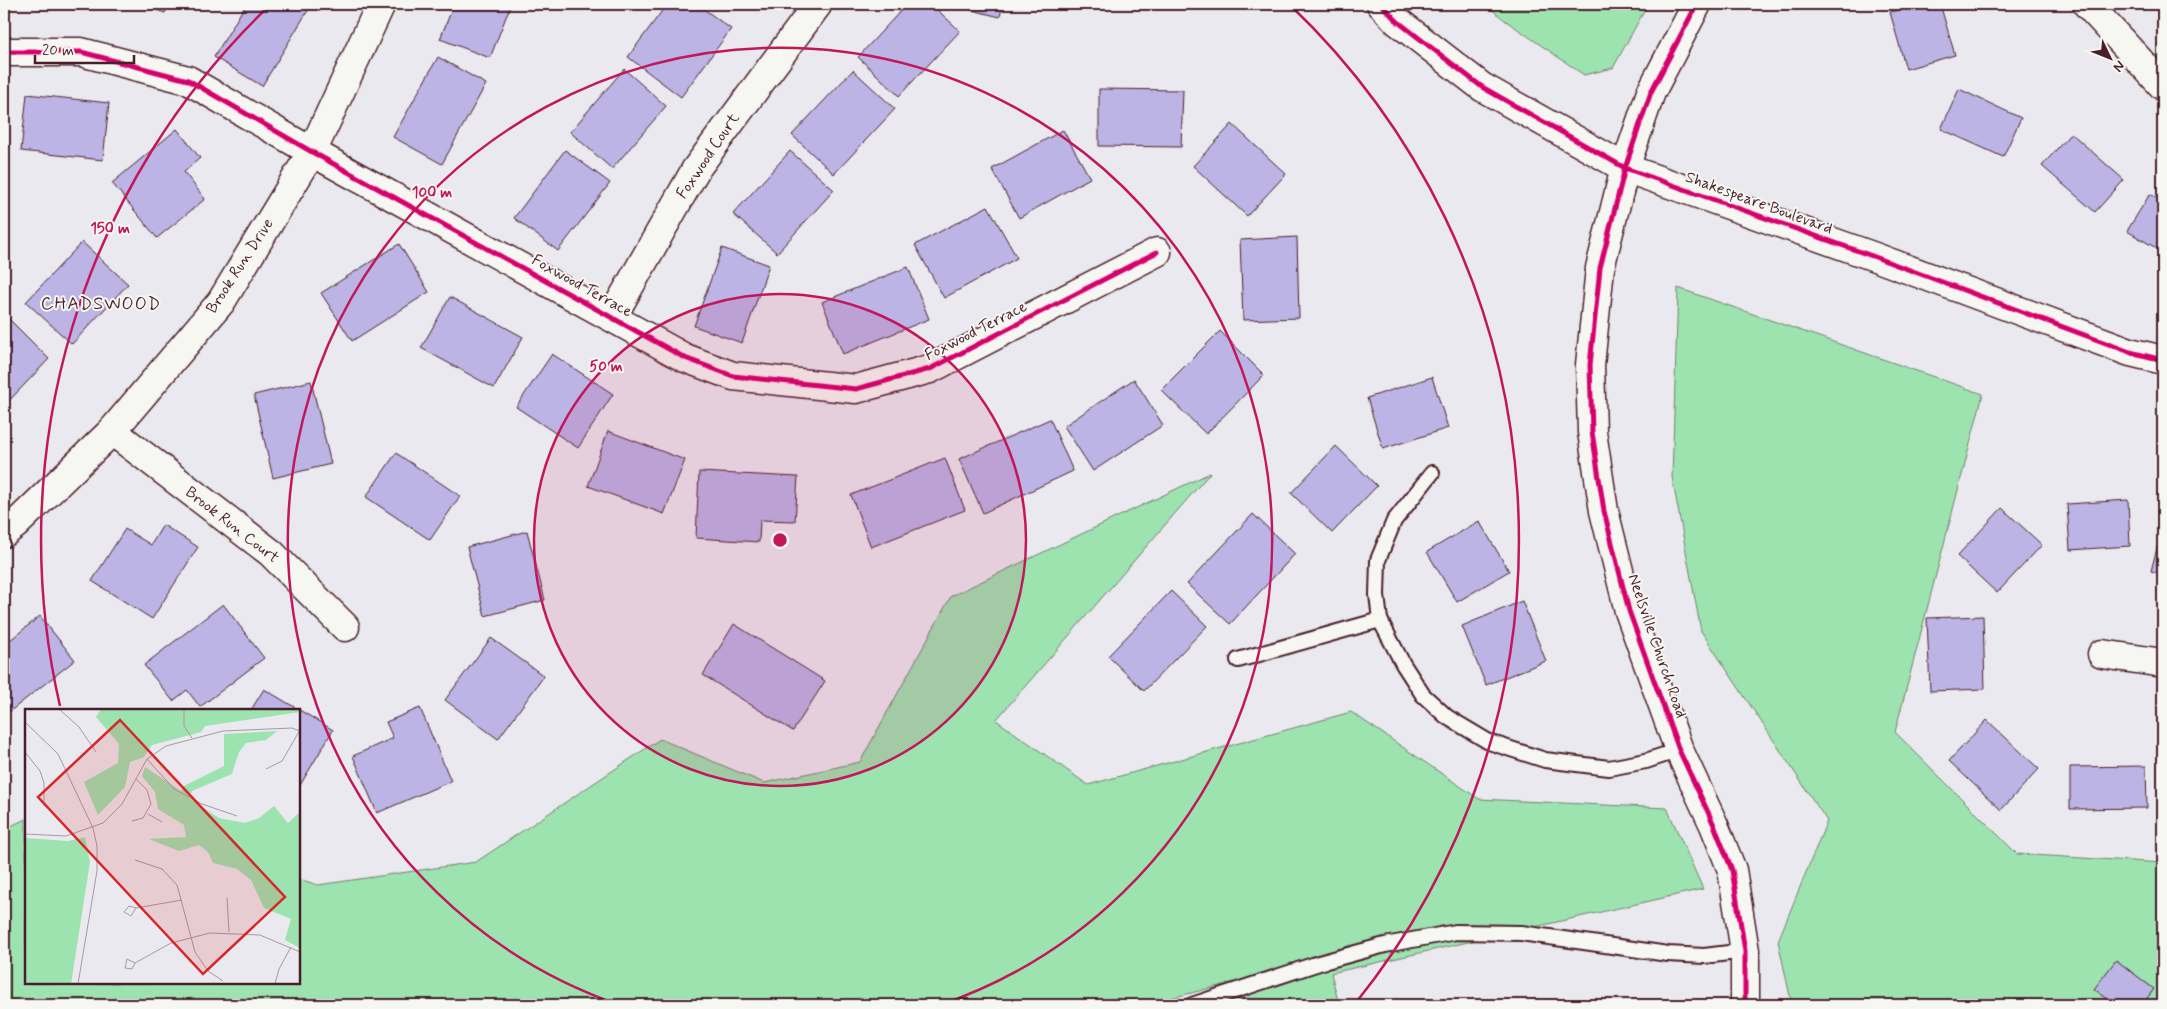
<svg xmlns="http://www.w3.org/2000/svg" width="2167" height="1009" viewBox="0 0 2167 1009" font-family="Mynerve,sans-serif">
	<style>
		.green { fill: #9ce3b0; stroke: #73816e }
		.building { fill: #bbb4e5; stroke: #4a1f2b }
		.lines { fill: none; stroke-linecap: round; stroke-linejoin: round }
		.lane-casing { stroke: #4a1f2b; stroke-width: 18 }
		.street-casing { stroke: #4a1f2b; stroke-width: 31 }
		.secondary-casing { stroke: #4a1f2b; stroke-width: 31 }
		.lane { stroke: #f6f6f2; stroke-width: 14 }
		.street { stroke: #f6f6f2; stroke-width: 28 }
		.secondary { stroke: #f6f6f2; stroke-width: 28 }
		.cycleway-casing { stroke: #f6f6f2; stroke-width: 8 }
		.cycleway { stroke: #d6006c; stroke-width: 5 }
		.ring { fill: none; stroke: #c2185b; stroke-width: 2.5 }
		.labels { text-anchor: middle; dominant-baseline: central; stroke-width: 4; stroke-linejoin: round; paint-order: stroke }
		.street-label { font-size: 16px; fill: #4a1f2b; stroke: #f6f6f2 }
		.neighbourhood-label { font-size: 18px; letter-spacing: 1px; fill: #4a1f2b; stroke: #f6f6f2 }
		.inset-road { fill: none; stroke: #aa98a1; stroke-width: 1 }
		.view { fill: #d62828; fill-opacity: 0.15; stroke: #d62828; stroke-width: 2.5 }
		.inset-edge { fill: none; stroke: #4a1f2b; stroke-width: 2.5 }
		.centre { fill: #c2185b; stroke: #f6f6f2; stroke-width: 2.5 }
		.ring-label { font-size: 15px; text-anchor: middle; font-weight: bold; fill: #c2185b; stroke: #f6f6f2; stroke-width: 4; stroke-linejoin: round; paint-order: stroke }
	</style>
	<rect width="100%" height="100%" fill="#eae9ef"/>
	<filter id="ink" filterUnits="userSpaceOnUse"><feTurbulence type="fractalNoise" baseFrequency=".02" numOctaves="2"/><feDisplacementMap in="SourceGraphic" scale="10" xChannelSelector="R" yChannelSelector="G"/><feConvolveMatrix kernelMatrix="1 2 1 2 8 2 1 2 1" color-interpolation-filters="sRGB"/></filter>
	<g filter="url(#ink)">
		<g class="green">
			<polygon points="1485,4 1648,4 1613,68 1584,75 1506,21"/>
			<polygon points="1678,288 1983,394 1895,732 2017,854 2163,863 2163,1005 1792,1005 1778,941 1827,821 1701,631 1672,477"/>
			<polygon points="1210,473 996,720 1088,785 1351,712 1479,799 1667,808 1703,889 1331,973 1339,1005 1241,1005 1231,983 1143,1005 4,1005 4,829 26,819 26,983 299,983 299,879 318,885 476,862 660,739 764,783 860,762 951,596"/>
		</g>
		<g class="building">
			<polygon points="139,4 169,4 165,13"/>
			<polygon points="246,4 304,4 310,7 262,86 214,57"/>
			<polygon points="454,4 511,4 490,58 440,39"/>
			<polygon points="667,4 697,4 731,29 681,97 628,57"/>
			<polygon points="907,4 931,4 960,31 899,96 858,57"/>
			<polygon points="948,4 1003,4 1000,17"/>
			<polygon points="1920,4 1940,4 1955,55 1906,69 1890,12"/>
			<polygon points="438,57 486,84 442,164 393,137"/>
			<polygon points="624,69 666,106 612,169 570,132"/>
			<polygon points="853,70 895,109 834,174 792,135"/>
			<polygon points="1099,89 1183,90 1181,147 1099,146"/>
			<polygon points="1959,89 2021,118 2003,157 1941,129"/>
			<polygon points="27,94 109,103 103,160 21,151"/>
			<polygon points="1232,124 1286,174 1247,216 1193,166"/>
			<polygon points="177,129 200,158 184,172 205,199 157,238 112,183"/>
			<polygon points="1063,130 1090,178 1019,218 992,169"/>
			<polygon points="2071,133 2124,180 2095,212 2042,166"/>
			<polygon points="565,150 610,183 558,251 514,218"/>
			<polygon points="790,151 834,190 777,253 733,214"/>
			<polygon points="2150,194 2163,201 2163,252 2127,231"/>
			<polygon points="988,206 1017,258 944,298 915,245"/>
			<polygon points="1297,237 1299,318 1243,320 1240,240"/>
			<polygon points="82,242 128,284 72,344 26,302"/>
			<polygon points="399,244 429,292 352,341 321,293"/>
			<polygon points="722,248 769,265 742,343 694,326"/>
			<polygon points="908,267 929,319 843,354 822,302"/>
			<polygon points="450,297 523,337 494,388 421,348"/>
			<polygon points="4,314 49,359 4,406"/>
			<polygon points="1220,331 1264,375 1206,434 1161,390"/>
			<polygon points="552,354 613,394 578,448 516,407"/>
			<polygon points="1432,377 1448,428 1383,449 1367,398"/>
			<polygon points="1134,379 1163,425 1093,471 1064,426"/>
			<polygon points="311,381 331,464 273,478 254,395"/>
			<polygon points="1050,419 1073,471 983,513 959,459"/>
			<polygon points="608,431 685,460 664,514 588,486"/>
			<polygon points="1336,446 1377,486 1332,533 1291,493"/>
			<polygon points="396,453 460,496 430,540 366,497"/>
			<polygon points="945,458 965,510 871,547 851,495"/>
			<polygon points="699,472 798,477 795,521 760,520 759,542 696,538"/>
			<polygon points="2128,500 2130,546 2070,550 2067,504"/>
			<polygon points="2002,508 2042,545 1997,593 1957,556"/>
			<polygon points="1253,514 1295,554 1230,624 1187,584"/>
			<polygon points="1479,521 1509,571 1457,602 1427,552"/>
			<polygon points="163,525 198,547 152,619 92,581 125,529 151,545"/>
			<polygon points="2162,528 2163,529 2163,574 2151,571"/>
			<polygon points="527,531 545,600 485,616 467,547"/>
			<polygon points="1171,591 1207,626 1144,691 1108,656"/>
			<polygon points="1522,601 1546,661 1486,685 1462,626"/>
			<polygon points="223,604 264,658 200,707 187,690 173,701 144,665"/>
			<polygon points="40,616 75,660 4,716 4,645"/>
			<polygon points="1983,616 1985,689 1930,691 1927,618"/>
			<polygon points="734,624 825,681 793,731 703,675"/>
			<polygon points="491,638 544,676 498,739 445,700"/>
			<polygon points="264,689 333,730 299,787 299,710 251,710"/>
			<polygon points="420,708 451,781 377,813 353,756 393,738 386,722"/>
			<polygon points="1987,720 2039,769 2001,810 1949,761"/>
			<polygon points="2146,766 2147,808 2070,809 2070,767"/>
			<polygon points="2116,960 2154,989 2142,1005 2116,1005 2094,989"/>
		</g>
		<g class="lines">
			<defs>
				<g id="lane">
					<polyline points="1432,473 1394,521 1378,560 1377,595 1380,620 1403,664 1423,695 1447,717 1489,742 1545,760 1609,768 1646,761 1679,750"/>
					<polyline points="1238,660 1380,620"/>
					<polyline points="1192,1005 1319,963 1385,945 1456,932 1521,933 1668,954 1704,956 1745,951"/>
				</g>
				<g id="street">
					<polyline points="1697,4 1651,92 1625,168 1600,268 1590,365 1592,432 1604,511 1629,611 1679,750 1714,825 1732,870 1745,951 1745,1005"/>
					<polyline points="2087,4 2163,86"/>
					<polyline points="4,52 81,52 188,80 312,152 685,358 733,376 856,389 930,369 1157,252"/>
					<polyline points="612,317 696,169 818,4"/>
					<polyline points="112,431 271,553 345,627"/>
					<polyline points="4,533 16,524 112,431 221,302 312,152 381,4"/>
					<polyline points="2102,654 2163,663"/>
				</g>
				<polyline id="secondary" points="1381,4 1397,21 1482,87 1625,168 1875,257 2130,352 2163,360"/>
			</defs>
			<use href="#lane" class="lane-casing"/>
			<use href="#street" class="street-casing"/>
			<use href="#secondary" class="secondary-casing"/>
			<use href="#lane" class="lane"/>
			<use href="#street" class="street"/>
			<use href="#secondary" class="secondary"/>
			<defs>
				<g id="cycleway">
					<polyline points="1381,4 1397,21 1482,87 1625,168 1875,257 2130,352 2163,360"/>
					<polyline points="1697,4 1651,92 1625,168 1600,268 1590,365 1592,432 1604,511 1629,611 1679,750 1714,825 1732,870 1745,951 1745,1005"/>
					<polyline points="4,52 81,52 188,80 312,152 685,358 733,376 856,389 930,369 1157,252"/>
				</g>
			</defs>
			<use href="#cycleway" class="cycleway-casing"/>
			<use href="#cycleway" class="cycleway"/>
		</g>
	</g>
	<circle cx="780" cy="540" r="246" fill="#c2185b" fill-opacity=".12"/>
	<g class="ring">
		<circle cx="780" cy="540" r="246"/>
		<path d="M620 1005A492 492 0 1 1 940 1005"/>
		<path d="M60 706A739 739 0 0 1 271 4M1289 4A739 739 0 0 1 1354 1005"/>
	</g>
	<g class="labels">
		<g class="street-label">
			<text transform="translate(708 156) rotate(-56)">Foxwood Court</text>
			<text transform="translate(1759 203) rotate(20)">Shakespeare Boulevard</text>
			<text transform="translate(240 266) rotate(-57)">Brook Run Drive</text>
			<text transform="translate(582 286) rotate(29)">Foxwood Terrace</text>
			<text transform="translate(976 331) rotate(-27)">Foxwood Terrace</text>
			<text transform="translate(232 525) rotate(38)">Brook Run Court</text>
			<text transform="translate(1657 646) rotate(71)">Neelsville Church Road</text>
		</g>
		<g class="neighbourhood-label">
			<text x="101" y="304">CHADSWOOD</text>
		</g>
	</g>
	<g transform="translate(25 709)">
		<rect width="275" height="275" fill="#eae9ef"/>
		<path d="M76 0H275V3L180 17 176 23 127 36 119 48 105 53 100 78 73 106 59 73 93 54 94 35 71 8ZM252 22 241 31 221 34 214 43 207 65 167 82 164 89 194 109 220 114 234 109 249 97 263 114 275 103V239L260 231 266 210 239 199 226 171 212 160 188 154 183 143 174 136 154 142 124 130 161 128 159 116 133 100 130 83 117 67 120 58 156 82 159 77 199 57V25ZM60 128 65 153 46 275H0V129L43 132Z" fill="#9ce3b0"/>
		<path class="inset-road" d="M34 0 54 18 71 43M159 0V17L167 29M0 13 33 45 68 119 72 137V162L53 275M0 43 15 62 19 74V97M122 50 149 80 177 95 212 107M241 60 257 52 275 21M123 105 137 113M107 112 118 109 126 95 122 81 111 70M0 125 41 127 78 114 97 95 122 50 141 37 198 22 267 19 275 22M110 151 137 160 152 176 170 243 183 262 198 272M202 189 204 223M111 199 106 207 99 203 104 197 111 199 157 191M110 254 102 250 100 259 107 260 110 254 146 234 185 224 235 226 275 243M250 275 254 260 266 238"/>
		<path class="view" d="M95 11 260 188 178 265 13 88Z"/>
		<rect width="275" height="275" class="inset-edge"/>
	</g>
	<circle cx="780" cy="540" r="8" class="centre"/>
	<g class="ring-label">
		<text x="432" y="197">100 m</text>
		<text x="110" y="233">150 m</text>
		<text x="606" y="371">50 m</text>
	</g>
	<rect width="2167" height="1009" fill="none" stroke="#f6f6f2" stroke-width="20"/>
	<rect x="10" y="10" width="2147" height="989" fill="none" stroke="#4a1f2b" stroke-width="2" filter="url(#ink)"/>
	<g transform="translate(2110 58) rotate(133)" stroke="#f6f6f2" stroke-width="4" paint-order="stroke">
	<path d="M0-4L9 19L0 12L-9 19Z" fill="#4a1f2b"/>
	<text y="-8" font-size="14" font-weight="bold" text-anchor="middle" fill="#4a1f2b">N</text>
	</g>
	<path d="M35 55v8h99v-8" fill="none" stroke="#4a1f2b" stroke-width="2.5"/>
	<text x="42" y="55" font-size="15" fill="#4a1f2b" stroke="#f6f6f2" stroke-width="4" paint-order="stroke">20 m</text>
</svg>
